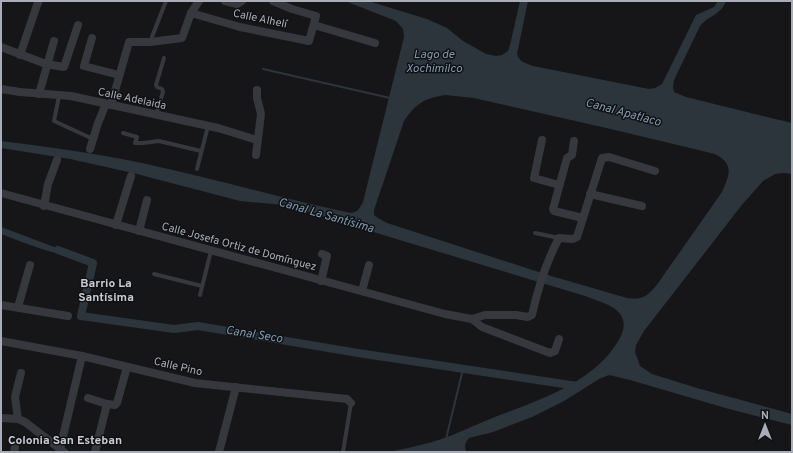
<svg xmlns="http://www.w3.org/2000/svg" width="793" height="453" viewBox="0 0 793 453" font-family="Overpass,sans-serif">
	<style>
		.water { fill: #2c353c; fill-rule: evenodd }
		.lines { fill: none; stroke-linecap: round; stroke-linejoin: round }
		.stream { stroke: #2c353c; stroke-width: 2 }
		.canal { stroke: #2c353c; stroke-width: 8 }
		.lane { stroke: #37383d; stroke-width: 4 }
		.street { stroke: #37383d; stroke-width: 8 }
		.labels { text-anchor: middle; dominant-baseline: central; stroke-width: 3; stroke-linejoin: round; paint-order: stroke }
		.street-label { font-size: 11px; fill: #a8adb8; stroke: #111113 }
		.water-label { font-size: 12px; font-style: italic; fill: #7f9bb3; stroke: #111113 }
		.neighbourhood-label { font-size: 12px; font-weight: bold; fill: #c9ccd4; stroke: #111113 }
	</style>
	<rect width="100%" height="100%" fill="#161618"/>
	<g class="water">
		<path d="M345 1H368L427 19 447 28 463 41 486 54 496 56 502 55 508 51 510 45 520 1H528L517 54C519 62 526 63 533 66L649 89 655 88 662 84 696 15 714 7 718 1H726C720 16 709 15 700 26L674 80 673 87 674 92 686 97 792 123V174L784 173 775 174 763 181 741 206 644 331 636 345 635 352 640 366 652 374 697 388 792 414V425L729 409 630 380 609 375 599 379 564 401 532 417 493 432 469 438 466 442 465 446 466 451 469 452H388C403 449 418 446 432 442 454 436 474 425 495 417 537 401 592 383 617 343 622 335 626 326 622 317 616 305 597 301 585 296L284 205 240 201 133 173 70 159 1 148V141C48 147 95 153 142 163 212 178 281 198 351 213 358 212 360 208 363 202L404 37 403 29 396 21ZM446 95 474 98 615 130 715 154C734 164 730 174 722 192L656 286C646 297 642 300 627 298L551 276 387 223 378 218 374 215V210L404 121C416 103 425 98 446 95Z"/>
		<path d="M1 227 65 251 68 254C55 256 15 239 1 234Z"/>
	</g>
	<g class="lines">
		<g class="stream">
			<polyline points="263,69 390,98"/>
			<polyline points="446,439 463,369"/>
		</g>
		<polyline class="canal" points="58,250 93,263 81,316 174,329 198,326 358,353 577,386"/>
		<g class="lane">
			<polyline points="150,42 166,1"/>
			<polyline points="59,96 54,121 93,139"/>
			<polyline points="156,115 163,92 162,89 157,87 156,85 164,58"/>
			<polyline points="123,133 137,137 135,143 143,143 159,141 201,151"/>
			<polyline points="197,169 208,126"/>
			<polyline points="535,233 559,238"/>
			<polyline points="154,274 202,286"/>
			<polyline points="200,295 211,251"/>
			<polyline points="343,452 351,403"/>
		</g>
		<g class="street">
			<polyline points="225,1 237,4 242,1"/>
			<polyline points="191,13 240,27 309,41 316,16 292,9 273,1"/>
			<polyline points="314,25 375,43"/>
			<polyline points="92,38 84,66 119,75"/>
			<polyline points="1,47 46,64 64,67 78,25"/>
			<polyline points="20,55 37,5 39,1"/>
			<polyline points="1,89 20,92 71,96 218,128 257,140"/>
			<polyline points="39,94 54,41"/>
			<polyline points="111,105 129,42 150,42 182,38 191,13 199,1"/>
			<polyline points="542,140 534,178 559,185"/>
			<polyline points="574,141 572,155 567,158 553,209 554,211 583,218"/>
			<polyline points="90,149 98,123 106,104"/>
			<polyline points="256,155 261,114 257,98 257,90"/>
			<path d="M1 193 445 314 472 319 485 315H516L528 317 532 315C538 288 546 262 559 238L573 239 577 237 602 158 609 157 655 171"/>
			<polyline points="590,194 642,206"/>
			<polyline points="44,206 48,184 57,160"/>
			<polyline points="116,225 131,176"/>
			<polyline points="139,231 147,200"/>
			<polyline points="321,281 327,256 322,254"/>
			<polyline points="362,291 369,265"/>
			<polyline points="1,305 68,316"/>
			<polyline points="18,307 30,265"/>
			<polyline points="472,319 482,327 550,353 555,351 559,339"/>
			<polyline points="1,341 82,356 195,383 347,399 351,403"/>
			<polyline points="88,398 107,404"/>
			<polyline points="1,418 18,419 25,422 64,452"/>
			<polyline points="18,419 15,397 21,373"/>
			<polyline points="60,449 82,356"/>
			<polyline points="14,452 15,447"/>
			<polyline points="95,452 107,404 115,405 117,403 127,367"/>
			<polyline points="219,452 236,387"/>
		</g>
	</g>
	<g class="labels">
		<g class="street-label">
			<text transform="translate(260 19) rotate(12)">Calle Alhelí</text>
			<text transform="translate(132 99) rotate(12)">Calle Adelaida</text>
			<text transform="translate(239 247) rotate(15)">Calle Josefa Ortiz de Domínguez</text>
			<text transform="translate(178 367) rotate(13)">Calle Pino</text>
		</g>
		<g class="water-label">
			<text x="434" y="55">Lago de<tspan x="434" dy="14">Xochimilco</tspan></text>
			<text transform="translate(623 113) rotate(15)">Canal Apatlaco</text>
			<text transform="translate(326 216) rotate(16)">Canal La Santísima</text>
			<text transform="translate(254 335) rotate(9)">Canal Seco</text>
		</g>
		<g class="neighbourhood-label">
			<text x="106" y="284">Barrio La<tspan x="106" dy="14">Santísima</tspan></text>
			<text x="65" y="441">Colonia San Esteban</text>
		</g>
	</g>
	<rect width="793" height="453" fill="none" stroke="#a8adb8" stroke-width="4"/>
	<g transform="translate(765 425)" stroke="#111113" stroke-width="3" paint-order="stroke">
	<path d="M0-3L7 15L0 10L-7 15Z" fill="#a8adb8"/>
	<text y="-6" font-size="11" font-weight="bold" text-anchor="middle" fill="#a8adb8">N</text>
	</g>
</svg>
